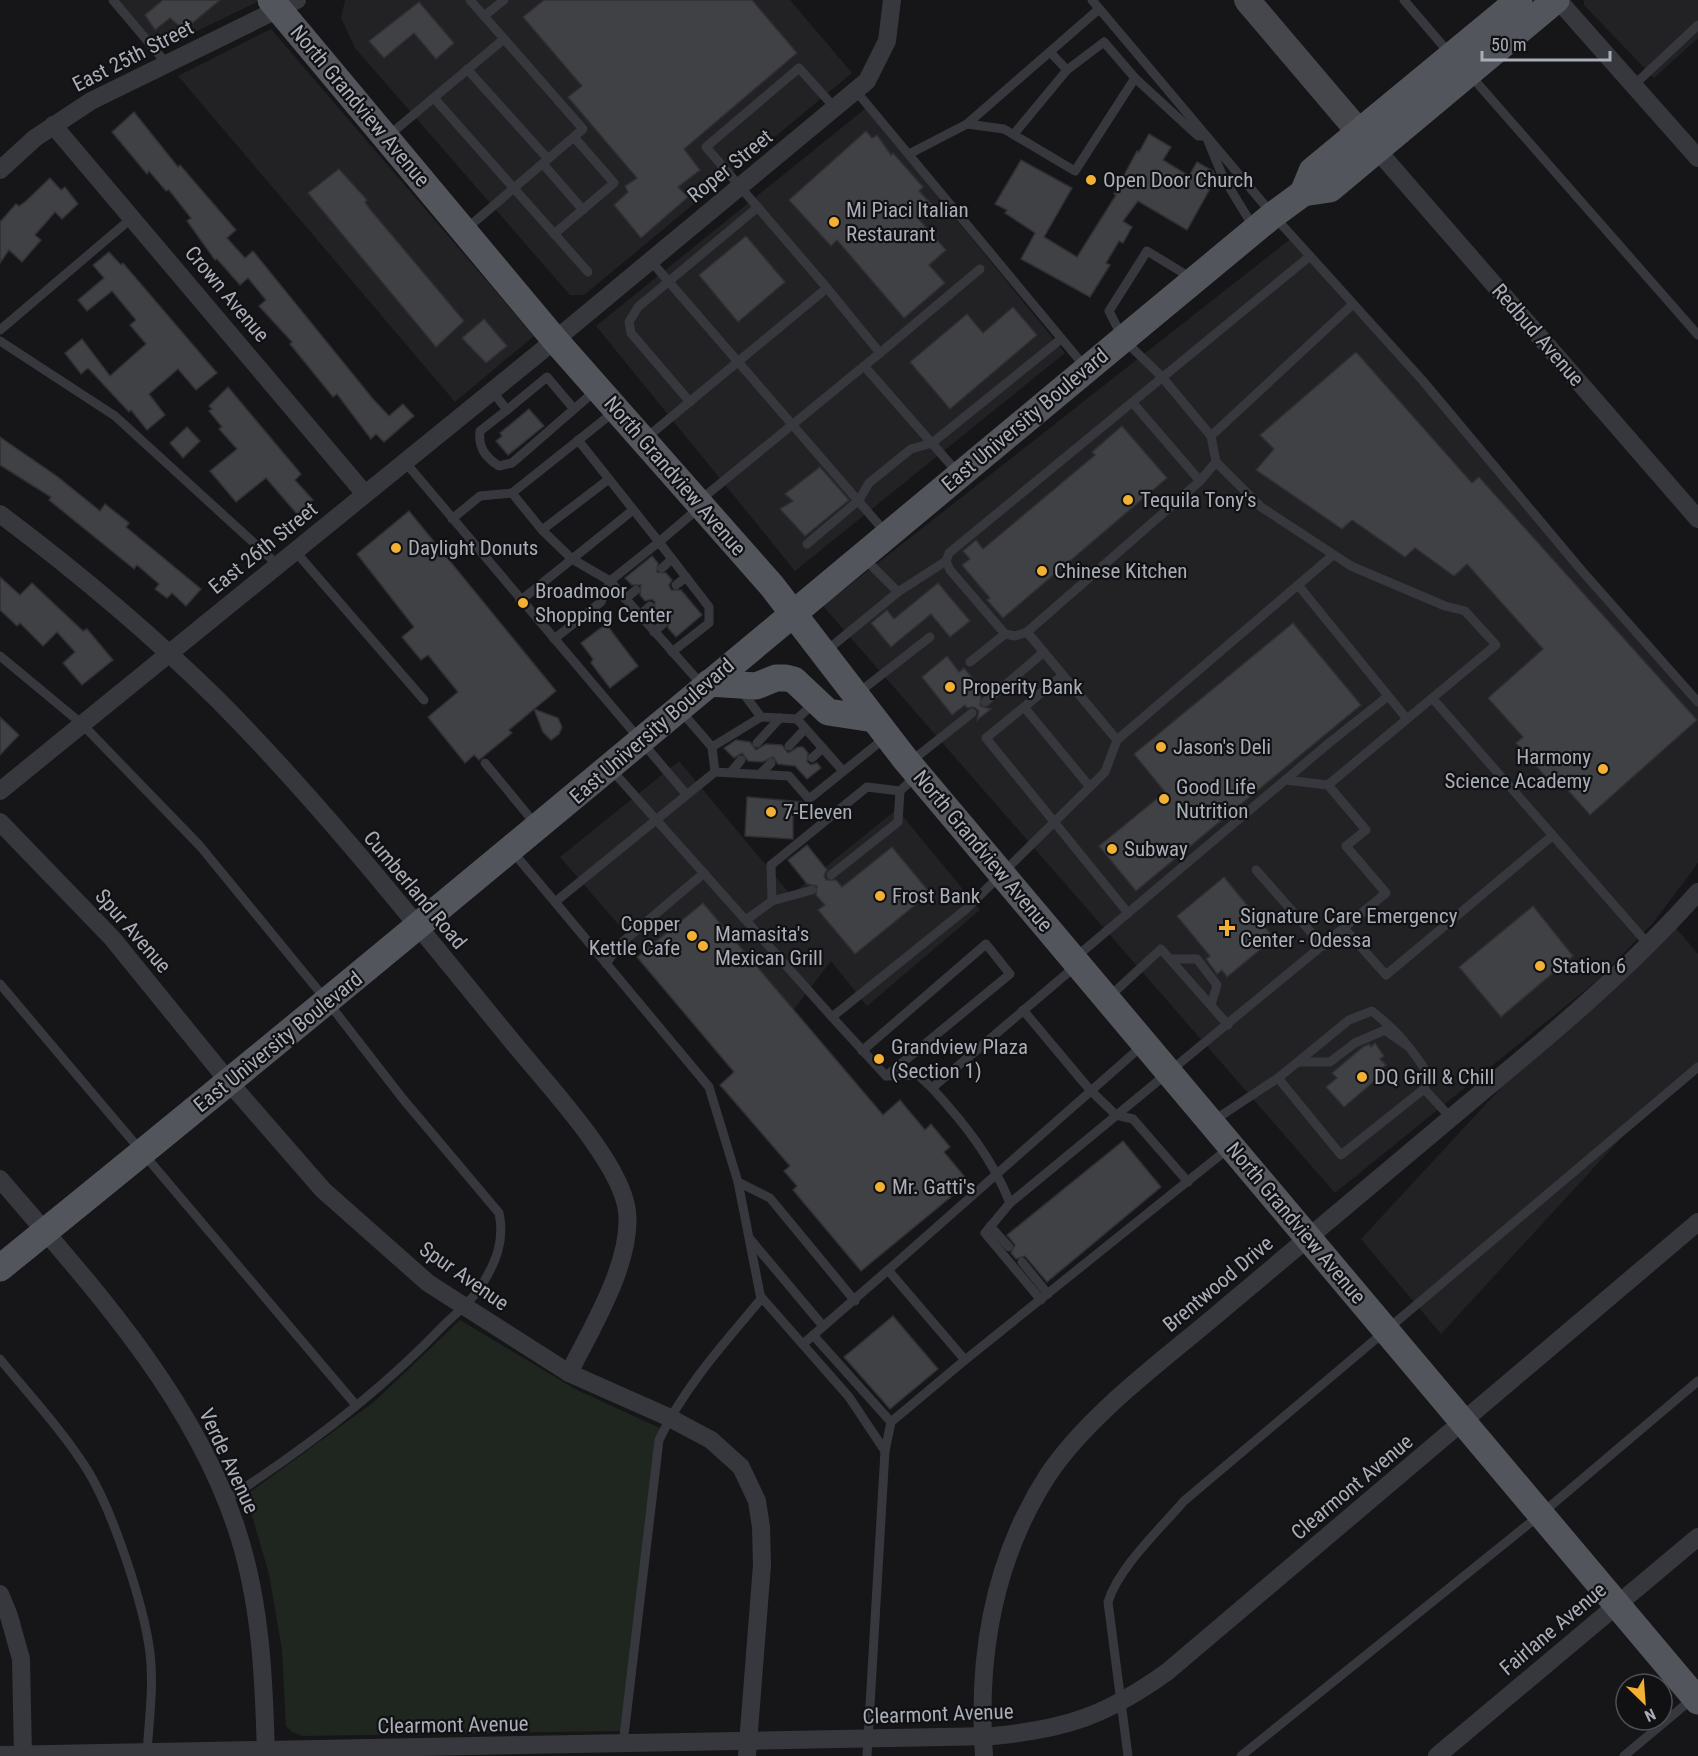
<svg xmlns="http://www.w3.org/2000/svg" width="1698" height="1756" viewBox="0 0 1698 1756" font-family="'Roboto Condensed',sans-serif">
	<style>
		.built { fill: #222225 }
		.green { fill: #1e261f }
		.building { fill: #404145; stroke: #303034; stroke-width: 1.5 }
		.lines { fill: none; stroke-linecap: round; stroke-linejoin: round }
		.lane { stroke: #37383d; stroke-width: 9 }
		.street { stroke: #37383d; stroke-width: 18 }
		.secondary { stroke: #45474d; stroke-width: 26 }
		.primary { stroke: #53555c; stroke-width: 27 }
		.poi-dot { fill: #f2b134; stroke: #111113; stroke-width: 2 }
		.labels { text-anchor: middle; dominant-baseline: central; stroke-width: 4.5; stroke-linejoin: round; paint-order: stroke }
		.street-label { font-size: 21px; fill: #a8adb8; stroke: #111113 }
		.poi-label { font-size: 21px; fill: #a8adb8; stroke: #111113; text-anchor: start }
	</style>
	<rect width="100%" height="100%" fill="#161618"/>
	<g class="built">
		<polygon points="116,0 261,0 158,50"/>
		<polygon points="345,0 790,0 852,73 584,295 570,295 355,48 341,18"/>
		<polygon points="1584,0 1698,0 1698,38 1654,78 1584,5"/>
		<polygon points="271,29 534,336 455,402 178,76"/>
		<polygon points="866,108 1065,353 795,571 596,326"/>
		<polygon points="1293,237 1698,702 1698,862 1693,870 1653,923 1599,979 1335,1193 823,606"/>
		<polygon points="679,761 791,895 897,809 980,910 867,1006 831,961 746,1072 560,857"/>
		<polygon points="1671,922 1698,954 1698,1069 1633,1125 1441,1334 1361,1239 1547,1038"/>
	</g>
	<polygon class="green" points="460,1320 575,1389 664,1430 624,1731 303,1736 292,1732 286,1726 282,1650 269,1574 246,1495 374,1402"/>
	<g class="building">
		<polygon points="163,0 220,0 184,30 170,18 155,30 145,15"/>
		<polygon points="544,0 752,0 797,53 684,149 700,170 678,187 688,197 641,238 614,205 628,192 625,186 637,178 568,97 582,86 523,17"/>
		<polygon points="419,2 454,43 436,59 414,33 384,58 369,41"/>
		<polygon points="134,112 178,167 180,165 236,230 227,238 245,258 253,251 373,399 389,416 403,404 414,416 384,442 376,434 371,439 337,394 333,397 290,344 292,342 259,306 266,300 248,278 240,285 217,259 215,260 187,221 191,218 169,190 166,191 149,171 147,174 112,132"/>
		<polygon points="866,131 872,138 877,135 891,155 893,153 923,187 919,191 932,205 917,217 946,250 929,265 945,283 904,318 837,240 831,246 789,200"/>
		<polygon points="1149,134 1171,147 1163,160 1189,176 1197,162 1213,171 1216,178 1187,230 1138,201 1123,221 1132,227 1123,243 1119,241 1106,263 1110,265 1090,297 1021,259 1035,233 1005,213 1007,210 995,204 1021,160 1072,188 1044,237 1077,257 1116,195 1114,194 1137,151 1139,152"/>
		<polygon points="339,169 367,200 365,202 369,208 464,321 436,347 308,193"/>
		<polygon points="50,178 61,190 65,187 78,204 62,219 55,212 35,235 41,240 22,262 9,250 0,263 0,222 16,204 19,206 26,201"/>
		<polygon points="746,236 785,282 738,322 699,275"/>
		<polygon points="109,252 121,265 123,263 217,373 196,390 178,369 149,394 165,415 147,430 131,410 129,412 88,368 81,374 65,353 82,339 110,376 146,344 130,325 136,320 112,291 87,311 78,300 104,278 93,265"/>
		<polygon points="1013,307 1037,335 950,409 910,362 967,314 983,333"/>
		<polygon points="484,319 507,346 486,363 462,338"/>
		<polygon points="1356,352 1472,483 1479,477 1697,720 1590,815 1558,779 1552,784 1516,743 1523,737 1488,698 1543,649 1467,564 1454,576 1415,548 1405,557 1352,520 1342,529 1256,470 1274,449 1260,435"/>
		<polygon points="228,387 301,474 295,480 313,500 297,514 266,478 236,502 210,471 237,449 219,429 222,427 209,411 212,409 209,406"/>
		<polygon points="529,409 544,426 508,455 496,441 502,436 500,433"/>
		<polygon points="1122,426 1167,478 1003,618 987,600 990,598 962,565 970,559 963,551 976,540 983,549 1095,455 1092,452"/>
		<polygon points="187,427 200,441 183,458 170,443"/>
		<polygon points="0,437 58,477 100,511 105,504 129,523 126,527 201,589 186,606 172,593 167,598 155,589 159,584 137,565 134,569 49,500 51,497 0,465"/>
		<polygon points="820,467 849,500 805,536 780,509 793,501 785,494"/>
		<polygon points="409,511 556,691 509,730 512,733 479,760 474,755 465,763 428,717 458,692 428,655 421,660 402,637 414,627 357,554"/>
		<polygon points="652,556 658,563 657,572 666,573 672,580 669,585 671,590 681,590 702,615 676,637 668,628 669,619 660,618 654,611 655,602 652,599 645,601 640,595 641,585 632,585 625,578"/>
		<polygon points="0,577 20,595 32,583 83,631 87,629 113,660 82,685 63,663 75,652 57,632 43,646 20,623 17,626 0,610"/>
		<polygon points="938,583 970,621 950,637 931,614 891,647 871,623 887,610 894,619"/>
		<polygon points="1293,623 1361,705 1136,891 1099,846 1165,792 1134,754"/>
		<polygon points="606,624 638,666 610,688 591,663 593,659 581,643"/>
		<polygon points="947,656 959,672 964,668 975,681 971,684 981,697 980,706 991,709 977,720 979,711 974,707 967,708 965,705 952,715 922,677"/>
		<polygon points="534,709 558,718 562,727 559,734 551,740 543,732"/>
		<polygon points="0,717 19,735 0,755"/>
		<polygon points="736,740 750,742 756,750 766,744 782,745 788,753 798,747 803,747 808,753 807,762 811,765 817,763 821,768 807,779 795,766 778,764 773,757 762,762 748,761 742,753 734,758 724,748"/>
		<polygon points="747,797 803,802 806,805 793,817 793,839 745,836"/>
		<polygon points="807,845 827,870 824,875 826,880 836,880 842,887 892,847 930,893 855,954 818,910 825,905 816,895 817,886 807,884 788,860"/>
		<polygon points="1224,877 1274,938 1227,977 1222,970 1217,974 1206,959 1210,956 1177,916"/>
		<polygon points="703,903 883,1115 900,1100 925,1130 931,1124 950,1147 944,1152 969,1182 861,1271 793,1190 797,1186 784,1171 790,1166 720,1085 734,1072 637,957"/>
		<polygon points="1533,906 1573,956 1501,1017 1459,967"/>
		<polygon points="1375,1043 1384,1056 1380,1059 1386,1065 1375,1074 1378,1078 1344,1107 1326,1087 1337,1078 1332,1073 1363,1047 1369,1044 1371,1047"/>
		<polygon points="1123,1141 1161,1187 1047,1282 1025,1256 1016,1259 1011,1253 1015,1245 1007,1235"/>
		<polygon points="893,1316 938,1369 890,1409 844,1357"/>
	</g>
	<g class="lines">
		<g class="lane">
			<polyline points="113,0 167,64"/>
			<polyline points="1092,0 1273,215 1423,381 1582,571 1698,702"/>
			<polyline points="1404,0 1450,54"/>
			<polyline points="484,16 504,0"/>
			<polyline points="467,69 548,159"/>
			<polyline points="1471,76 1698,335"/>
			<polyline points="1135,78 1198,136 1206,136 1223,177 1254,228"/>
			<polyline points="1634,85 1698,25"/>
			<polyline points="856,91 1086,368"/>
			<polyline points="434,98 588,272"/>
			<polyline points="967,124 1004,129 1075,171 1135,78 1104,42 1067,70 1050,52"/>
			<polyline points="1014,134 1067,70"/>
			<polyline points="388,136 504,39"/>
			<polyline points="909,154 967,124 1099,9"/>
			<polyline points="543,164 583,210"/>
			<polyline points="465,230 583,129 470,0"/>
			<polyline points="554,234 614,183 574,137"/>
			<polyline points="650,260 886,533"/>
			<polyline points="1193,279 1147,251 1109,311 1123,339 1162,377 1211,436 1216,462 1261,507 1351,566 1445,606 1465,611 1496,645 1407,719 1298,585 1333,555"/>
			<polyline points="0,330 133,217"/>
			<polyline points="0,341 115,416 278,565"/>
			<polyline points="880,353 980,269"/>
			<polyline points="865,367 958,473"/>
			<path d="M492 391 507 410 480 431C478 447 485 457 499 466L512 463 596 390"/>
			<polyline points="690,402 631,333 629,322 638,307 758,207"/>
			<polyline points="1133,403 1200,481"/>
			<polyline points="507,410 547,377 574,409"/>
			<polyline points="1211,436 1353,304"/>
			<polyline points="646,438 827,288 706,147 799,68 835,108"/>
			<polyline points="578,440 609,479"/>
			<polyline points="405,462 686,794"/>
			<polyline points="1216,462 1200,481 1027,632 1015,636 1005,634 950,570 946,561 949,553 1310,256"/>
			<polyline points="512,493 542,530 572,559 610,581 659,542 609,479 542,530"/>
			<polyline points="699,501 880,353 827,288"/>
			<polyline points="452,519 480,496 512,493 615,411"/>
			<polyline points="807,544 859,500 869,483 911,449 932,443 1061,339"/>
			<polyline points="295,551 424,700"/>
			<polyline points="863,557 898,592 946,561"/>
			<polyline points="662,568 672,559"/>
			<polyline points="676,585 686,577"/>
			<polyline points="625,599 636,590"/>
			<polyline points="520,601 633,510"/>
			<polyline points="640,615 650,606"/>
			<polyline points="654,632 664,623"/>
			<polyline points="1027,632 1117,740"/>
			<polyline points="554,639 601,602 610,581 702,685"/>
			<polyline points="826,651 898,592"/>
			<polyline points="672,652 709,623 709,607 659,542 700,507"/>
			<path d="M0 656 82 724 200 846 327 1001 403 1099 499 1213C505 1240 496 1263 481 1286 472 1301 455 1314 443 1326 379 1393 302 1451 224 1501"/>
			<polyline points="970,662 1005,634"/>
			<polyline points="741,690 761,717 797,719"/>
			<polyline points="858,693 930,637"/>
			<polyline points="1433,699 1649,945"/>
			<polyline points="985,702 1044,652"/>
			<polyline points="814,703 797,719 843,771"/>
			<polyline points="1024,707 1063,675"/>
			<polyline points="680,710 712,747"/>
			<polyline points="757,743 780,718"/>
			<polyline points="789,746 805,729"/>
			<polyline points="812,758 823,748"/>
			<polyline points="910,762 972,713"/>
			<polyline points="485,763 537,826"/>
			<polyline points="610,768 832,1017"/>
			<polyline points="715,772 712,747 761,717"/>
			<polyline points="731,772 741,760"/>
			<polyline points="760,774 771,763"/>
			<polyline points="1285,780 1328,785 1407,719"/>
			<polyline points="1090,787 1024,707 986,738 1128,913"/>
			<polyline points="512,851 555,902"/>
			<polyline points="1256,870 1323,946"/>
			<polyline points="831,875 898,822 900,791 916,776"/>
			<polyline points="772,901 771,865 867,787 900,791"/>
			<polyline points="746,920 772,901 812,890"/>
			<polyline points="1344,928 1386,975 1552,836"/>
			<polyline points="1076,957 1329,743 1387,697"/>
			<polyline points="1172,959 1197,959 1217,985 1211,1005"/>
			<polyline points="606,964 619,945 704,873"/>
			<polyline points="0,984 355,1404"/>
			<polyline points="1109,997 1161,949 1228,1025"/>
			<polyline points="1023,1010 1090,1090 1116,1115 1133,1119 1188,1182"/>
			<polyline points="862,1051 986,944 1010,974 886,1076"/>
			<polyline points="1298,1062 1330,1062 1355,1043 1385,1030 1406,1045"/>
			<polyline points="1278,1078 1341,1155 1424,1089 1451,1118"/>
			<polyline points="932,1088 918,1075 886,1076 832,1017 965,910 1105,772 1117,740 1298,585"/>
			<path d="M1213 1121 1278 1078 1349 1020 1372 1011C1398 1032 1410 1046 1428 1074L1424 1089"/>
			<polyline points="738,1182 761,1299"/>
			<path d="M1010 1203C992 1158 965 1124 932 1088L1077 965"/>
			<polyline points="990,1226 1009,1247"/>
			<polyline points="750,1239 823,1326"/>
			<polyline points="1022,1262 1048,1294"/>
			<polyline points="888,1270 1143,1045"/>
			<polyline points="1041,1300 985,1233 1010,1203 1386,893 1346,846 1366,830 1328,785"/>
			<polyline points="855,1301 770,1198 738,1182 709,1087 555,902 715,772 789,776 809,799 886,737"/>
			<polyline points="813,1335 891,1422 965,1360"/>
			<polyline points="803,1344 888,1270 965,1360 1229,1148"/>
			<path d="M0 1359C30 1396 63 1431 88 1471 113 1512 144 1605 150 1653 154 1686 149 1720 147 1753"/>
			<polyline points="885,1451 891,1422"/>
			<path d="M623 1744 659 1440C684 1387 725 1342 762 1298L849 1397 885 1451 867 1756"/>
			<path d="M1128 1756 1108 1602C1119 1567 1160 1529 1184 1501L1698 1067"/>
			<polyline points="1241,1756 1541,1514 1698,1381"/>
			<polyline points="1624,1756 1692,1699"/>
		</g>
		<g class="street">
			<polyline points="1558,0 1698,158"/>
			<polyline points="53,125 365,494"/>
			<polyline points="1378,151 1698,519"/>
			<polyline points="0,170 35,138 91,101 297,0"/>
			<path d="M0 514C76 571 150 633 218 700 323 806 417 925 511 1040 543 1080 621 1161 627 1211 633 1261 591 1329 569 1373"/>
			<polyline points="0,791 555,340 867,81 887,41 892,0"/>
			<polyline points="0,822 112,938 229,1082 323,1190 428,1283 569,1373 666,1416 711,1440 741,1467 757,1501 761,1527 762,1565 747,1756"/>
			<path d="M0 1179C90 1284 191 1393 236 1527 261 1601 264 1679 266 1756"/>
			<polyline points="0,1594 9,1616 21,1659 23,1756"/>
			<path d="M0 1755 993 1736C1067 1729 1107 1715 1167 1672L1698 1222"/>
			<path d="M984 1756C977 1657 993 1560 1048 1475 1090 1412 1169 1356 1227 1306 1306 1239 1386 1173 1465 1106 1546 1039 1628 971 1698 892"/>
			<polyline points="1437,1756 1698,1537"/>
		</g>
		<polyline class="secondary" points="1247,0 1360,133"/>
		<g class="primary">
			<polyline points="271,0 555,340 772,586 905,759 1698,1701"/>
			<polyline points="1303,193 1312,171 1519,0"/>
			<polyline points="709,683 756,686 776,678 786,678 794,680 828,712 874,719"/>
			<path d="M0 1268C428 922 848 566 1273 215L1303 193 1330 189 1556 0"/>
		</g>
	</g>
	<g class="poi-dot">
		<circle cx="1091" cy="180" r="6"/>
		<circle cx="834" cy="222" r="6"/>
		<circle cx="1128" cy="500" r="6"/>
		<circle cx="396" cy="548" r="6"/>
		<circle cx="1042" cy="571" r="6"/>
		<circle cx="523" cy="603" r="6"/>
		<circle cx="950" cy="687" r="6"/>
		<circle cx="1161" cy="747" r="6"/>
		<circle cx="1603" cy="769" r="6"/>
		<circle cx="1164" cy="799" r="6"/>
		<circle cx="771" cy="812" r="6"/>
		<circle cx="1112" cy="849" r="6"/>
		<circle cx="880" cy="896" r="6"/>
		<path d="M1224 919h6v6h6v6h-6v6h-6v-6h-6v-6h6z"/>
		<circle cx="692" cy="936" r="6"/>
		<circle cx="703" cy="946" r="6"/>
		<circle cx="1540" cy="966" r="6"/>
		<circle cx="879" cy="1059" r="6"/>
		<circle cx="1362" cy="1077" r="6"/>
		<circle cx="880" cy="1187" r="6"/>
	</g>
	<g class="labels">
		<g class="street-label">
			<text transform="translate(133 56) rotate(-27)">East 25th Street</text>
			<text transform="translate(360 106) rotate(50)">North Grandview Avenue</text>
			<text transform="translate(730 166) rotate(-39)">Roper Street</text>
			<text transform="translate(227 294) rotate(50)">Crown Avenue</text>
			<text transform="translate(1538 335) rotate(49)">Redbud Avenue</text>
			<text transform="translate(1025 420) rotate(-40)">East University Boulevard</text>
			<text transform="translate(675 476) rotate(49)">North Grandview Avenue</text>
			<text transform="translate(263 548) rotate(-39)">East 26th Street</text>
			<text transform="translate(652 731) rotate(-41)">East University Boulevard</text>
			<text transform="translate(983 851) rotate(50)">North Grandview Avenue</text>
			<text transform="translate(415 890) rotate(50)">Cumberland Road</text>
			<text transform="translate(133 931) rotate(49)">Spur Avenue</text>
			<text transform="translate(278 1042) rotate(-39)">East University Boulevard</text>
			<text transform="translate(1296 1223) rotate(50)">North Grandview Avenue</text>
			<text transform="translate(464 1276) rotate(35)">Spur Avenue</text>
			<text transform="translate(1218 1284) rotate(-40)">Brentwood Drive</text>
			<text transform="translate(229 1461) rotate(65)">Verde Avenue</text>
			<text transform="translate(1352 1487) rotate(-40)">Clearmont Avenue</text>
			<text transform="translate(1553 1629) rotate(-40)">Fairlane Avenue</text>
			<text transform="translate(938 1714) rotate(-2)">Clearmont Avenue</text>
			<text transform="translate(453 1725) rotate(-1)">Clearmont Avenue</text>
		</g>
		<g class="poi-label">
			<text x="1103" y="180">Open Door Church</text>
			<text x="846" y="210">Mi Piaci Italian<tspan x="846" dy="24">Restaurant</tspan></text>
			<text x="1140" y="500">Tequila Tony's</text>
			<text x="408" y="548">Daylight Donuts</text>
			<text x="1054" y="571">Chinese Kitchen</text>
			<text x="535" y="591">Broadmoor<tspan x="535" dy="24">Shopping Center</tspan></text>
			<text x="962" y="687">Properity Bank</text>
			<text x="1173" y="747">Jason's Deli</text>
			<text x="1591" y="757" text-anchor="end">Harmony<tspan x="1591" dy="24">Science Academy</tspan></text>
			<text x="1176" y="787">Good Life<tspan x="1176" dy="24">Nutrition</tspan></text>
			<text x="783" y="812">7-Eleven</text>
			<text x="1124" y="849">Subway</text>
			<text x="892" y="896">Frost Bank</text>
			<text x="1240" y="916">Signature Care Emergency<tspan x="1240" dy="24">Center - Odessa</tspan></text>
			<text x="680" y="924" text-anchor="end">Copper<tspan x="680" dy="24">Kettle Cafe</tspan></text>
			<text x="715" y="934">Mamasita's<tspan x="715" dy="24">Mexican Grill</tspan></text>
			<text x="1552" y="966">Station 6</text>
			<text x="891" y="1047">Grandview Plaza<tspan x="891" dy="24">(Section 1)</tspan></text>
			<text x="1374" y="1077">DQ Grill &amp; Chill</text>
			<text x="892" y="1187">Mr. Gatti's</text>
		</g>
	</g>
	<g transform="translate(1644 1702) rotate(155)"><circle r="28" fill="#111113" stroke="#4d4f55" stroke-width="1.5"/>
	<path d="M0-4.5L10 22L0 15L-10 22Z" fill="#f2b134"/>
	<text y="-9" font-size="16" font-weight="bold" text-anchor="middle" fill="#a8adb8">N</text>
	</g>
	<path d="M1482 51v9h128v-9" fill="none" stroke="#a8adb8" stroke-width="3"/>
	<text x="1491" y="51" font-size="18" fill="#a8adb8" stroke="#111113" stroke-width="4.5" paint-order="stroke">50 m</text>
</svg>
